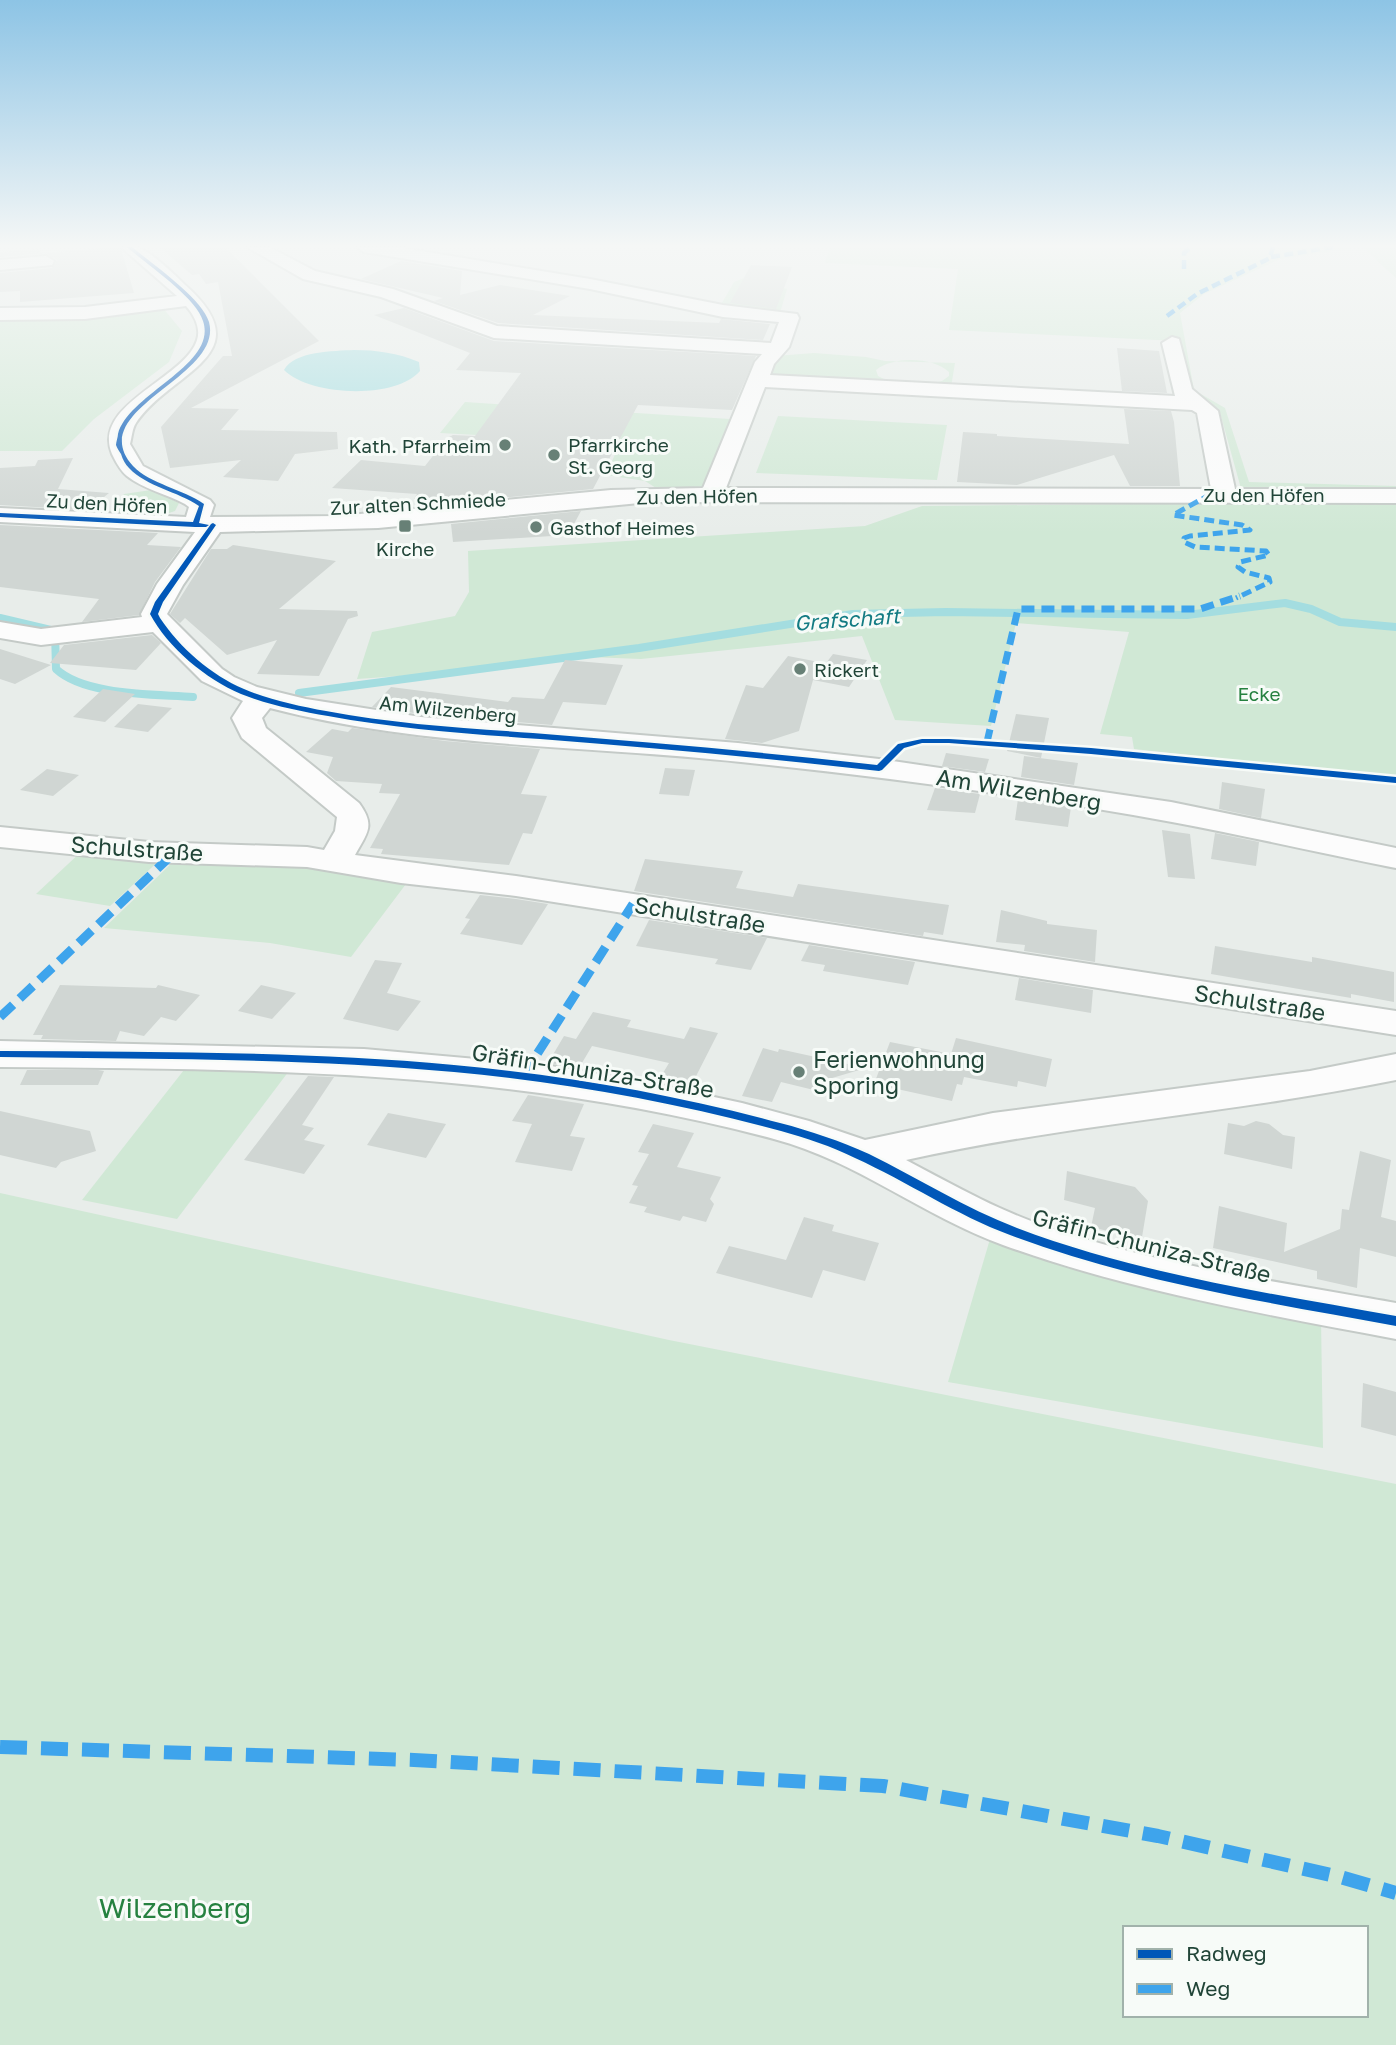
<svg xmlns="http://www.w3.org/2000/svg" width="1396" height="2045" viewBox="0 0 1396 2045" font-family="'Golos Text',sans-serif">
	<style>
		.green { fill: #d0e8d5; fill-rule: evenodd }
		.water { fill: #a4dde0 }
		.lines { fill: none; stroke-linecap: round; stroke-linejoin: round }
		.stream { stroke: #a4dde0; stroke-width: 8 }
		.building { fill: #d0d6d3 }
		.minor-casing { stroke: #c4cac7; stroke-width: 4 }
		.minor { fill: #fcfcfc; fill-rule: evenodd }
		.quiet-far4 { stroke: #3ea4ec; stroke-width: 4.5; stroke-dasharray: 9 4.5; stroke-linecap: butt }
		.quiet-far3 { stroke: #3ea4ec; stroke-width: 5; stroke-dasharray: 10 5; stroke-linecap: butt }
		.quiet-far2 { stroke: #3ea4ec; stroke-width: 7; stroke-dasharray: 13 7; stroke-linecap: butt }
		.quiet-far1 { stroke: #3ea4ec; stroke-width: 9; stroke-dasharray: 18 9; stroke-linecap: butt }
		.quiet { stroke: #3ea4ec; stroke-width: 14; stroke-dasharray: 27 14; stroke-linecap: butt }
		.cycleway-casing { stroke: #f7fbf8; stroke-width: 5 }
		.cycleway { fill: #0057b8; fill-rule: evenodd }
		.poi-dot { fill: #678076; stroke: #f7fbf8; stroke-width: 2.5 }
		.labels { text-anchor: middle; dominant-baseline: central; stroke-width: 6; stroke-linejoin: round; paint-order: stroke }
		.far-poi-label { font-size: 19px; fill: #214538; stroke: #f7fbf8; text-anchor: start }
		.far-street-label { font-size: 19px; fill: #214538; stroke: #f7fbf8 }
		.far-park-label { font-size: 19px; fill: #268140; stroke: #f7fbf8 }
		.far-water-label { font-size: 21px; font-style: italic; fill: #137b83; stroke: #f7fbf8 }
		.street-label { font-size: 23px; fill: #214538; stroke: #f7fbf8 }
		.poi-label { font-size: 23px; fill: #214538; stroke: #f7fbf8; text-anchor: start }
		.near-park-label { font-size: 28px; fill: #268140; stroke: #f7fbf8 }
	</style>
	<rect width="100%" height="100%" fill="#e8edea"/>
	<g class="green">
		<polygon points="830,247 1360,247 1280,259 1204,294 1180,313 1194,390 1225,408 1249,482 1396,486 1396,778 1134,749 1132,737 1100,734 1129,632 1016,623 991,726 895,720 862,636 641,659 563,656 527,667 357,679 372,632 455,616 469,592 468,551 865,526 922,506 1245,503 1219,409 1189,391 1178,341 949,330 958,269 825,263"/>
		<polygon points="1362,247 1396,247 1396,278"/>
		<polygon points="744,278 787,289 780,313 719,308 734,282"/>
		<polygon points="162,307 182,331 169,362 94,419 62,451 0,451 0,317"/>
		<path d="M814 353 866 357 885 361 955 363 951 387 927 385 942 381 949 376V372C933 357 894 356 876 370L878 376 890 382 784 379 768 375 775 356Z"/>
		<polygon points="465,402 730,419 703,488 656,488 645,481 606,475 616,452 576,449 532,438 440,433"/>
		<polygon points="778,416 947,425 937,480 756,473"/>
		<polygon points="151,490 179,503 175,511 160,516 112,515 110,513 124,494"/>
		<polygon points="82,851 163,857 110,906 36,894"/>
		<polygon points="175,860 273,863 409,880 351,957 270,943 104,928"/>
		<polygon points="191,1061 295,1063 177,1219 82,1200"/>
		<path d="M0 1193 669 1340 1396 1484V2045H0ZM1125 1928H1366V2015H1125Z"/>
		<polygon points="990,1239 1321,1320 1323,1448 948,1382"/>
	</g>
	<path class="water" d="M354 350C376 350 398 353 419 362L420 371C395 400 310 396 284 370 294 351 334 351 354 350Z"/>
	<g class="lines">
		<g class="stream">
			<path d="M0 618 55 631 56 669C85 696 155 694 193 697"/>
			<polyline points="299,693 639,648 853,614 946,612 1187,615 1285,603 1311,609 1340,622 1396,627"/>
		</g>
	</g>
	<g class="building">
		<polygon points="119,247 122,252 134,293 20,302 20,291 0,292 0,273 52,268 57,260 46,253 0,257 0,252 38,249 41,253"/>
		<polygon points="159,247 225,247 319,341 191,408 239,409 221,430 337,432 338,449 295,454 278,481 223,477 241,460 170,468 161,427 223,356 232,356 218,282 206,284 199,274 192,275"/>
		<polygon points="401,261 462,271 460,295 500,285 570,296 533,315 719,323 721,319 770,324 763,340 498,323 434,301 443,298 361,279"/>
		<polygon points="751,265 792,267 776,309 730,303"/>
		<polygon points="404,308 494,341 756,356 732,410 638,405 593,489 449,503 449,500 414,499 417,494 332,488 361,460 425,466 447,438 453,435 475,436 521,373 456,370 470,353 374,315"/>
		<polygon points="1117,348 1159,351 1167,393 1122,391"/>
		<polygon points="1124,409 1171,411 1174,422 1180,486 1130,486 1114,455 1017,485 957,482 963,432 997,434 997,436 1129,444"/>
		<polygon points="73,458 58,489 109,493 88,510 0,505 0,468 35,466 38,460"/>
		<polygon points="581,511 568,535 453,542 451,524"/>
		<polygon points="0,525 158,533 147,545 181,547 155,582 139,615 82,622 99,599 0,587"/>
		<polygon points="233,545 336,561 279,609 357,611 358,616 348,619 319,676 257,674 277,640 227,655 185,618 180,623 170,614 211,549 227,549"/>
		<polygon points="152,635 161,643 136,670 50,663 64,645"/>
		<polygon points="0,649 51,665 15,684 0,679"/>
		<polygon points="833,654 867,660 849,687 813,680 799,731 762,743 725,739 746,685 763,688 788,656 819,662 813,680"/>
		<polygon points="565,660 623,665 606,705 563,702 552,725 421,714 372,707 391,687 508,702 512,697 544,699"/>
		<polygon points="103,689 135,694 105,722 73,717"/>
		<polygon points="138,704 172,708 148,732 114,727"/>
		<polygon points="1016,714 1049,718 1041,758 1007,751"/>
		<polygon points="352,728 445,741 540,749 521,794 547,796 532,834 523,833 509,865 381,854 383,849 370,848 400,794 379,793 382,784 336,781 327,773 333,757 306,752 332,729 348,732"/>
		<polygon points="946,753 989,759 985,772 942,766"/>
		<polygon points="1024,756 1078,763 1074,785 1021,777"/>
		<polygon points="665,768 695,770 689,796 659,794"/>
		<polygon points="47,769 79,775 53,796 20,790"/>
		<polygon points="1222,782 1265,789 1261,818 1219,809"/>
		<polygon points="935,788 980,794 975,813 927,810"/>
		<polygon points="1018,799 1071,807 1068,827 1015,820"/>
		<polygon points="1162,830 1190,834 1195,879 1168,877"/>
		<polygon points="1215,833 1259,842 1256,866 1211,859"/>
		<polygon points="645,859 743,871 736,888 793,897 798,884 949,905 943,935 924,932 923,936 634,891"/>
		<polygon points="480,895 516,899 548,904 522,945 460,934 470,919 465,918"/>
		<polygon points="1001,910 1047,921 1047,924 1097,930 1095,962 1024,951 1025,945 996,942"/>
		<polygon points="649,920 767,938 751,970 715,964 718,959 636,946"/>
		<polygon points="809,945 915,962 908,985 823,971 825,965 801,961"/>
		<polygon points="1215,946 1312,962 1312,957 1394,972 1394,1002 1351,994 1351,998 1211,974"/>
		<polygon points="375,960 402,963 387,993 421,1001 398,1031 343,1019"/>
		<polygon points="1019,978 1093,990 1091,1013 1015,1000"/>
		<polygon points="60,985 156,988 158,985 200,995 176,1021 161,1017 144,1036 120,1031 116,1041 41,1039 43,1035 33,1035"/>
		<polygon points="261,985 296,993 272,1019 238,1011"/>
		<polygon points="593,1012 631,1020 627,1027 684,1039 690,1027 718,1033 691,1086 660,1078 669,1063 592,1046 579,1068 548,1063 564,1036 576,1039"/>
		<polygon points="956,1038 1052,1059 1046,1087 1018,1081 1017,1087 964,1077 962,1085 957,1084 952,1101 874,1084 890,1042 951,1054"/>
		<polygon points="763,1048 778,1052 779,1049 866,1068 822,1081 818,1091 781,1082 772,1102 742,1096"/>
		<polygon points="27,1070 98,1070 104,1071 98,1085 20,1085"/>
		<polygon points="308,1076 334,1077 302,1125 314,1128 304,1140 325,1145 304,1174 244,1160"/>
		<polygon points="528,1095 584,1104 570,1136 585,1138 572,1171 515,1162 532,1124 512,1121"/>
		<polygon points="0,1111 90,1131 96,1151 61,1162 56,1168 0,1155"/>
		<polygon points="388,1113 446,1124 426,1158 367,1145"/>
		<polygon points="1256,1121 1269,1124 1283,1135 1295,1137 1292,1169 1224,1154 1228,1123 1244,1126"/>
		<polygon points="653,1124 694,1133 677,1167 721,1177 710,1199 714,1204 706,1222 683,1216 680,1221 644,1212 647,1207 629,1203 638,1186 632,1185 649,1154 638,1152"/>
		<polygon points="1360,1151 1391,1160 1381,1217 1396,1221 1396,1257 1360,1248 1357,1288 1317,1279 1317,1271 1213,1248 1219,1206 1287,1223 1284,1252 1340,1229 1342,1209 1349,1210"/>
		<polygon points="1067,1171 1135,1187 1148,1201 1142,1237 1141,1239 1091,1227 1095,1208 1064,1200"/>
		<polygon points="804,1217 834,1225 832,1231 879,1243 865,1281 823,1270 812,1298 716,1273 729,1246 786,1260"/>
		<polygon points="1363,1383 1396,1392 1396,1436 1361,1427"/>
	</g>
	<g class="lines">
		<defs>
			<g id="minor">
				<path d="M121 247C126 247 132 247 137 247 149 250 175 275 184 284 265 355 171 371 136 423 132 429 132 437 130 444L143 466 210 500 214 505 210 517 339 516 611 490 703 488 755 362 762 354 494 338 381 297 303 279 247 247H269L315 271 393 289 497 326 771 343 779 322 723 317 590 289 364 252 356 247H397L590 279 723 305 797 314 799 318 789 347 774 364 770 375 1175 396 1162 343 1172 337 1179 339 1192 389 1218 411 1235 489H1396V503L650 502 378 528 220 532 183 585 167 614 222 669 234 677 257 687 306 699 421 717 738 743 879 759 1171 802 1396 848V868C1321 853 1247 836 1172 822 1030 796 885 777 741 762 585 745 423 748 270 708L262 718 266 728 359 803C376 826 367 833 355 855L516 876 1396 1011V1035L516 896 401 883 307 867 149 862 0 847V827L149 842 307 847 324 850 335 831 337 817 242 738 232 718 243 701 202 681 153 632 41 645 0 638V622L41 629 142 617 141 614 157 584 195 532 0 522V508L186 517 189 507 185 504C167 494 143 489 127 476 120 470 116 462 112 454 91 404 185 379 197 340 201 328 194 315 186 306L85 319 0 320V308L85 307 177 296ZM765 387 1192 410 1197 413 1211 489 726 488Z"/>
				<polygon points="46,256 54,261 52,265 0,270 0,260"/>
				<path d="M0 1041 364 1049 545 1065 635 1080 742 1103 809 1121 865 1140 993 1113 1310 1071 1396 1054V1080C1234 1113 1068 1124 906 1160 948 1182 988 1205 1031 1221 1148 1264 1274 1281 1396 1303V1339C1264 1314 1130 1291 1003 1245 923 1216 857 1161 774 1139 517 1070 264 1069 0 1067Z"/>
			</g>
		</defs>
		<use href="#minor" class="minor-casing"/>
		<use href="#minor" class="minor"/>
		<g class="quiet-far4">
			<polyline points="1271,257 1333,247"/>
			<polyline points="1184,269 1184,253 1191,247"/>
			<polyline points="1167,316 1197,294 1270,258 1273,247"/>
		</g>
		<polyline class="quiet-far3" points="1211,494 1173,515 1242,525 1250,530 1190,536 1184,538 1184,542 1195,547 1266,551 1269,555 1240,562 1238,567 1245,572 1269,578 1270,582 1236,598"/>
		<polyline class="quiet-far2" points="987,742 1018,609 1200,609 1240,596"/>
		<g class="quiet-far1">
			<polyline points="0,1017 174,853"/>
			<polyline points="523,1076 633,904"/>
		</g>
		<polyline class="quiet" points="0,1747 414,1760 883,1786 1158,1836 1340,1877 1396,1893"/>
		<defs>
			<g id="cycleway">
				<path d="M127 247H132C152 264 202 298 209 322 224 378 82 409 133 466 150 484 183 489 204 504L199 523 209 525 206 527H195L0 517V513L193 522 199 506C177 491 147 487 129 468 125 464 123 460 121 454 119 451 117 448 116 445 116 442 118 437 118 434 129 393 218 365 203 321 196 297 147 265 127 247Z"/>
				<path d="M213 523 216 525 163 602 158 614 160 618C180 648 211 675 244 689 270 700 299 706 326 711 394 724 464 728 533 733 648 742 762 752 877 765L898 744 922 739H949L1091 748 1396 777V783L1091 754 949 743H922L904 748 882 770 879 771C766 758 653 748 540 739 469 734 398 729 328 716 299 711 269 705 241 694 206 679 168 648 150 614L155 602 211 524Z"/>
				<path d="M0 1051C151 1052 303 1051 454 1065 564 1075 674 1094 780 1123 811 1131 840 1141 869 1154 918 1178 965 1208 1017 1228 1138 1274 1269 1293 1396 1316V1326C1267 1302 1134 1282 1010 1235 956 1215 908 1182 855 1158 831 1146 806 1138 781 1131 674 1102 564 1082 454 1072 303 1058 151 1059 0 1057Z"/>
			</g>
		</defs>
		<use href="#cycleway" class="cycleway-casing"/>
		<use href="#cycleway" class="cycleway"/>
	</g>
	<linearGradient id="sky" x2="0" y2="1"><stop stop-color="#8dc4e5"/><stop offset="0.46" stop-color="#f5f7f6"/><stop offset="1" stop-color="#f5f7f6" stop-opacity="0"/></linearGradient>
	<rect width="1396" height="534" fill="url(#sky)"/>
	<g class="poi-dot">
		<circle cx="505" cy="445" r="7"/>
		<circle cx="554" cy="455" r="7"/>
		<rect x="398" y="519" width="14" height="14" rx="3.5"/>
		<circle cx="536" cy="527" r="7"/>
		<circle cx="800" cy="669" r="7"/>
		<circle cx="799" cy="1072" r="7"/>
	</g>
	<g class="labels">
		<g class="far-poi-label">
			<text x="568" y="444">Pfarrkirche<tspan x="568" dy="22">St. Georg</tspan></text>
			<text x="491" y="445" text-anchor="end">Kath. Pfarrheim</text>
			<text x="550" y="527">Gasthof Heimes</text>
			<text x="405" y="548" text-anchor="middle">Kirche</text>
			<text x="814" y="669">Rickert</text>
		</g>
		<g class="far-street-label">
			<text x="1264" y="494">Zu den Höfen</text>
			<text transform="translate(697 496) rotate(-1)">Zu den Höfen</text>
			<text transform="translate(107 503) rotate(3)">Zu den Höfen</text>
			<text transform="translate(418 503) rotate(-3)">Zur alten Schmiede</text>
			<text transform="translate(448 709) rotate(6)">Am Wilzenberg</text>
		</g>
		<g class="far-park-label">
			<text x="1259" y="693">Ecke</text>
		</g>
		<g class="far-water-label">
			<text transform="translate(847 619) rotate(-4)">Grafschaft</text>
		</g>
		<g class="street-label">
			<text transform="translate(1019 789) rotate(9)">Am Wilzenberg</text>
			<text transform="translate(137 848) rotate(4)">Schulstraße</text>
			<text transform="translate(700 914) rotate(9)">Schulstraße</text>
			<text transform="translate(1260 1002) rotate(9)">Schulstraße</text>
			<text transform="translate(593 1070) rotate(9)">Gräfin-Chuniza-Straße</text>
			<text transform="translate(1152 1245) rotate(14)">Gräfin-Chuniza-Straße</text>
		</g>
		<g class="poi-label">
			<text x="813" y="1059">Ferienwohnung<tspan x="813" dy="26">Sporing</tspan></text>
		</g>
		<g class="near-park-label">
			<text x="175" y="1907">Wilzenberg</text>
		</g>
	</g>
	<rect x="1123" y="1926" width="245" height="91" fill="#f7fbf8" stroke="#a1b2ab" stroke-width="2"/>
	<rect x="1137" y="1949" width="35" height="10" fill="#0057b8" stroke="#a1b2ab" stroke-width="2"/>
	<text x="1186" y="1961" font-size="21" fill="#214538">Radweg</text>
	<rect x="1137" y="1984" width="35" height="10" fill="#3ea4ec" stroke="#a1b2ab" stroke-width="2"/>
	<text x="1186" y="1996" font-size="21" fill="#214538">Weg</text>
</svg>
